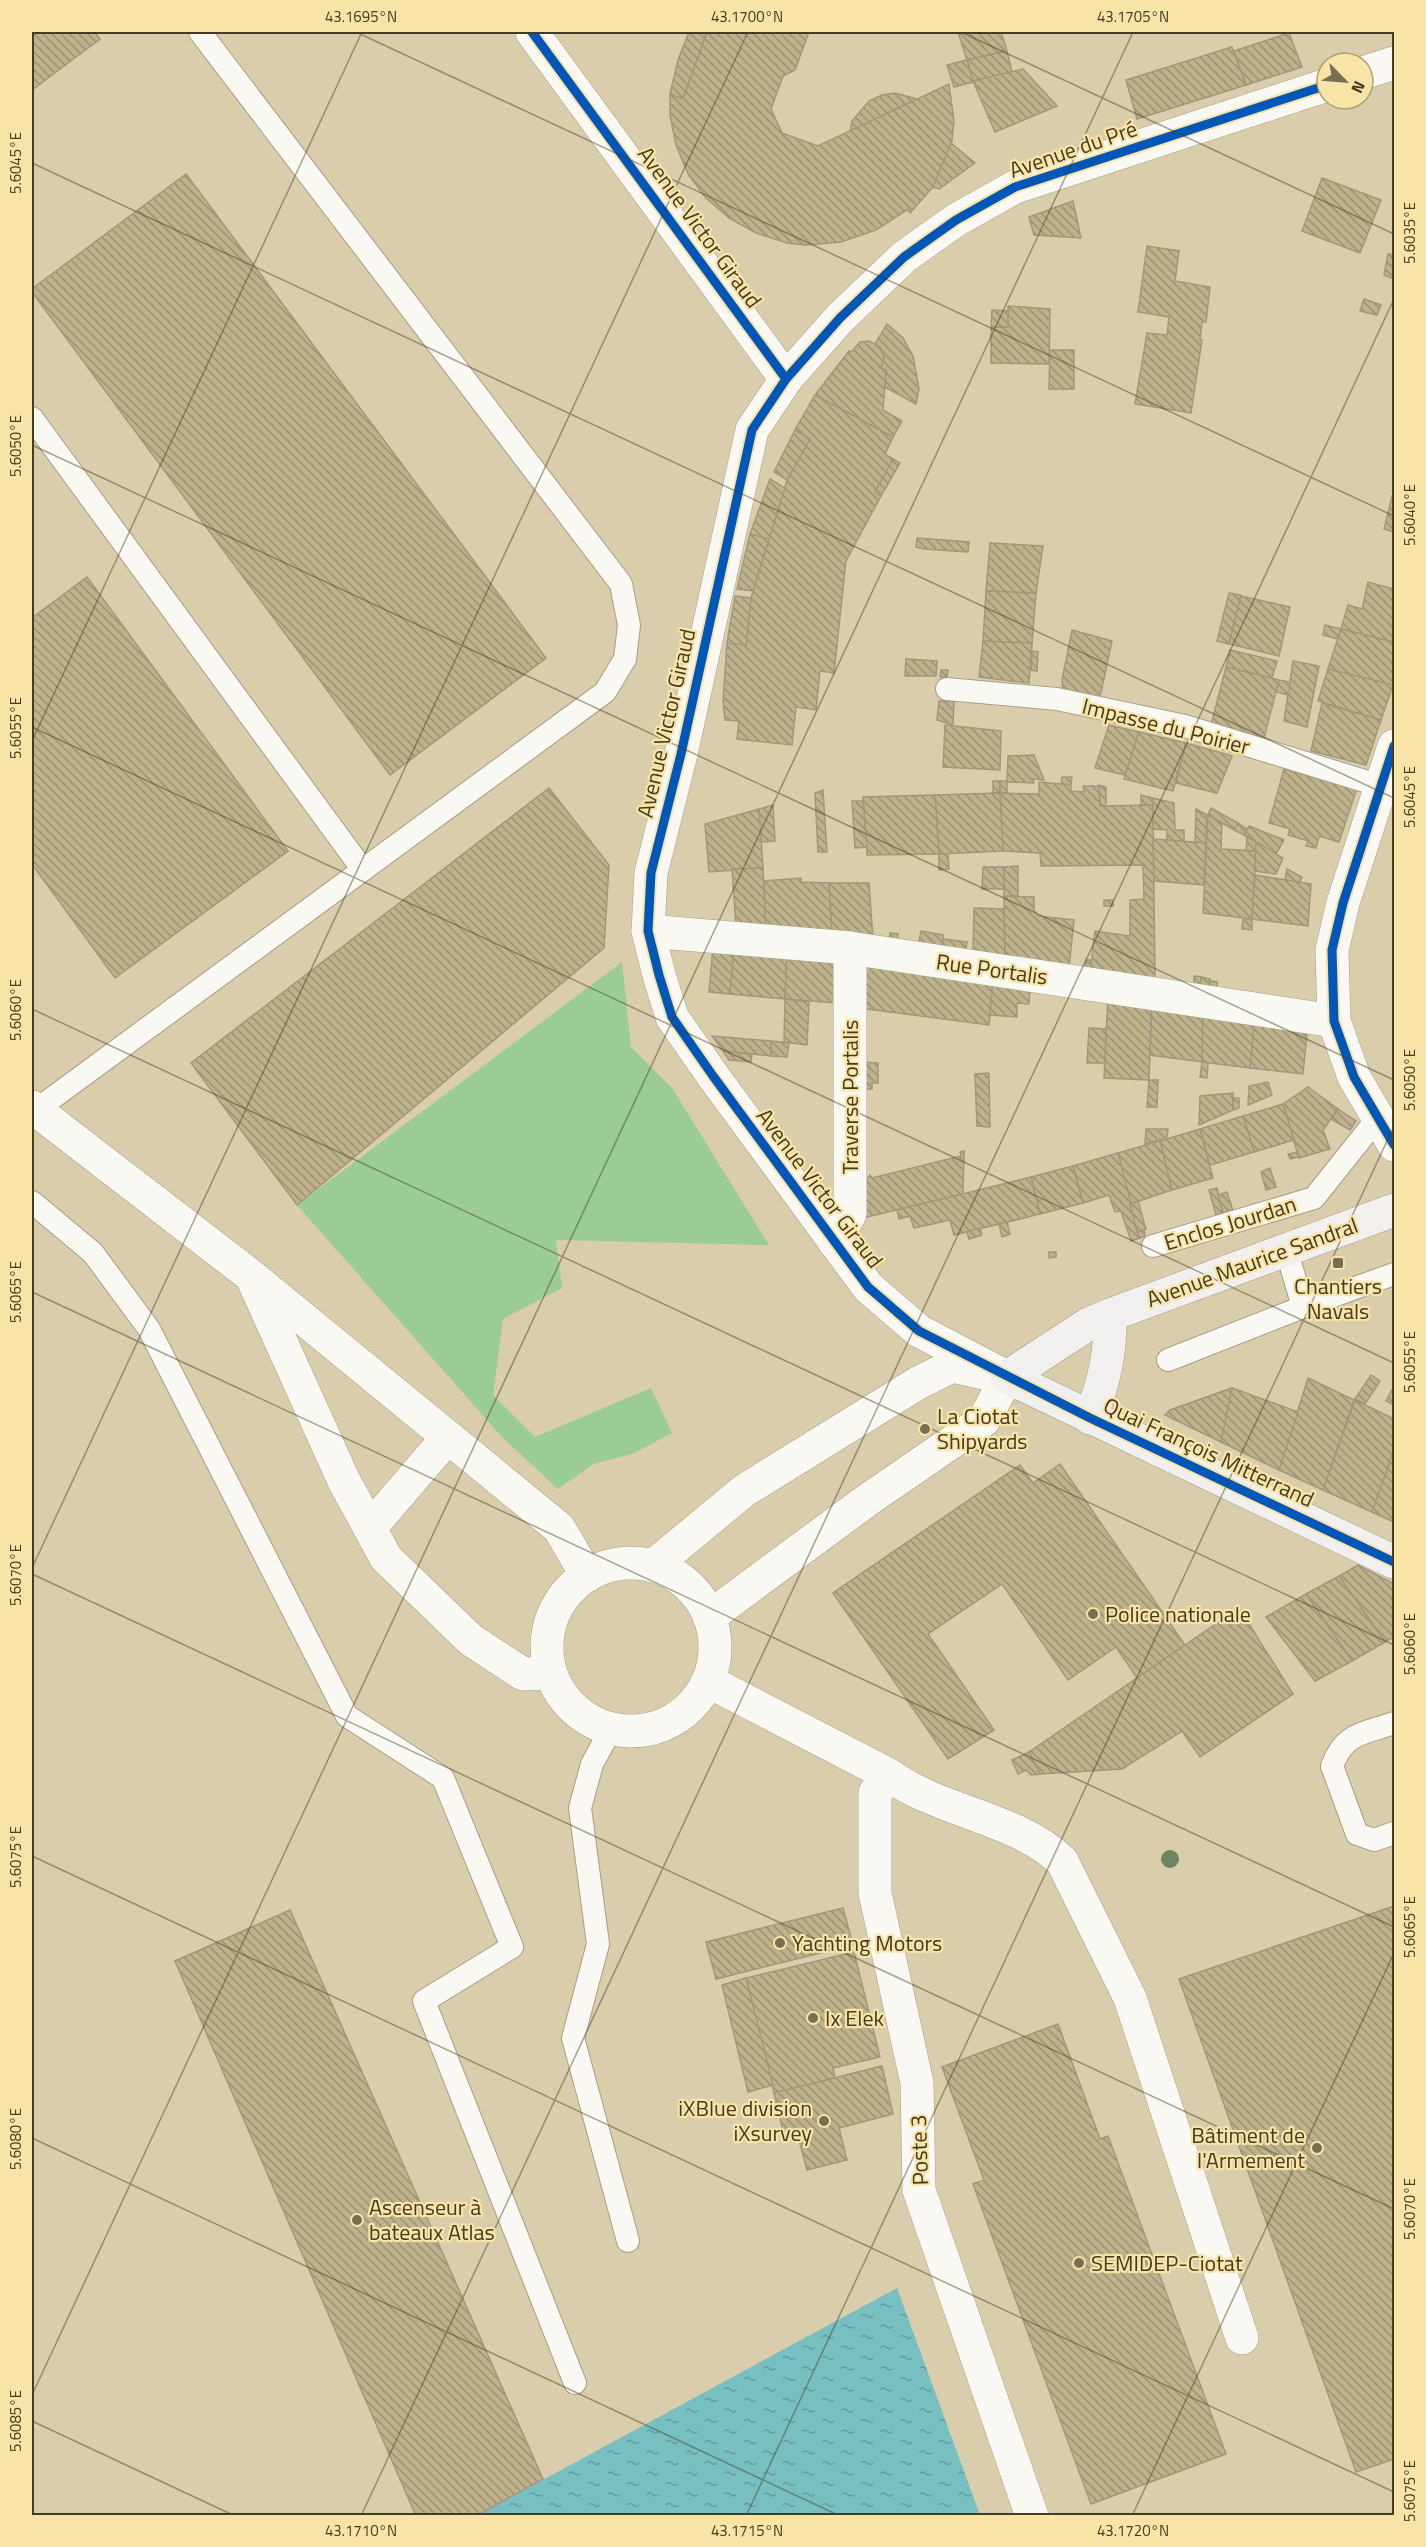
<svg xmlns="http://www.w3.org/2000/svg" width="1426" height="2547" viewBox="0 0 1426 2547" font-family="'Titillium Web',sans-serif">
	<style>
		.grass { fill: #9bcb97 }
		.water { fill: url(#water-ripples) }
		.building { fill: url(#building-back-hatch); stroke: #a0977d; stroke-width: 1.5 }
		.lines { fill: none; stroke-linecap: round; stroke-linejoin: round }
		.lane-casing { stroke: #a89e84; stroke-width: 24 }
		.street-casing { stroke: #a89e84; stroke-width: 34 }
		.secondary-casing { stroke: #a89e84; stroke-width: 34 }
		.lane { stroke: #f9f8f3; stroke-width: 22 }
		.street { stroke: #f9f8f3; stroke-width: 33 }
		.secondary { stroke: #f1f0ee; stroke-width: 33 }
		.cycleway-casing { stroke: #f8e4a6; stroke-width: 13 }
		.cycleway { stroke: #0057b8; stroke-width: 9 }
		.tree { fill: #6d8462 }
		.ticks { fill: none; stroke: #433b22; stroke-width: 1.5; stroke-opacity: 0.45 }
		.poi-dot { fill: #786e52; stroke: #f8e4a6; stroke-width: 2 }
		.labels { text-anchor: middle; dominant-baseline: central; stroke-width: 4.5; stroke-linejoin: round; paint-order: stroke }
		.street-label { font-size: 22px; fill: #433b22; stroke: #f8e4a6 }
		.poi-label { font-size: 22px; fill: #433b22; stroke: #f8e4a6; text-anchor: start }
		.neatline { fill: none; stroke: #433b22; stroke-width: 2 }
		.ticks-label { font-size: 15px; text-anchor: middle; fill: #433b22 }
	</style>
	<defs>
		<pattern id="water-ripples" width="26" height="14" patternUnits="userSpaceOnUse" patternTransform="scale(1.5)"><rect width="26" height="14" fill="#78bfc2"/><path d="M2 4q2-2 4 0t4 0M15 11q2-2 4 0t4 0" fill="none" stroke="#649c9d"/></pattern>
		<pattern id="building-back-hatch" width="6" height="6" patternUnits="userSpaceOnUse" patternTransform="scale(1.5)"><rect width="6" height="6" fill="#beb28d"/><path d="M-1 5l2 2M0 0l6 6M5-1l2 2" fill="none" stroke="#9c9273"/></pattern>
	</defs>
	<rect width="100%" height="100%" fill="#d9cdac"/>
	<polygon class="grass" points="622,962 631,1047 672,1088 769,1245 556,1240 562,1288 503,1319 493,1395 535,1437 651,1388 672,1433 632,1454 593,1464 558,1489 502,1437 297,1205"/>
	<polygon class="water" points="897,2288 980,2515 476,2516"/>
	<g class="building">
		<polygon points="32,32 95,32 100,39 32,90"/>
		<polygon points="689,32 707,32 683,99 670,94 678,60"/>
		<polygon points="707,32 809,32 795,70 783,76 771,109 782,133 818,146 949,84 954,121 952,140 946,160 933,187 910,213 908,209 876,230 841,242 806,245 787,243 756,233 729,218 705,197 688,174 676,145 670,115 670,94 683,99"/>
		<polygon points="958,32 1001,32 1007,51 967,60"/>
		<polygon points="1289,33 1302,67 1246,85 1234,51"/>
		<polygon points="1232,47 1246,85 1137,119 1126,80"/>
		<polygon points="1007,51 1012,72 973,81 967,60"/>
		<polygon points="967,60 973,82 954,87 947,65"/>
		<polygon points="1023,69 1057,106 995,132 973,81"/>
		<polygon points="895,93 917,99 850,131 852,121 869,101 882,95"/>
		<polygon points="951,143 975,163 939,189 933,187"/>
		<polygon points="186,174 546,658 390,775 32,292 32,289"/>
		<polygon points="1322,178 1381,200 1360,253 1302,231"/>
		<polygon points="1073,201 1081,238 1034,235 1029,217"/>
		<polygon points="1147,246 1179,251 1175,281 1210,287 1206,322 1202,322 1200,340 1202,340 1191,413 1135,404 1147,333 1167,335 1169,317 1138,312"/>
		<polygon points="1388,254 1394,255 1394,279 1384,275"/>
		<polygon points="1364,299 1381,305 1377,315 1360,311"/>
		<polygon points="1008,306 1050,309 1049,364 991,363 991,327 1008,327"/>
		<polygon points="992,310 1008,311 1008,327 991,327"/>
		<polygon points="887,324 903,338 913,356 919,389 916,404 885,387 886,370 881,368 884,357 875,344"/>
		<polygon points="869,341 880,347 884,357 881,368 886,370 883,410 902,421 893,437 815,395 849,351 851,352 860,342"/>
		<polygon points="1050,350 1074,350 1074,389 1049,389"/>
		<polygon points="815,395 893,437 885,454 893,459 875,492 881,496 846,561 834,673 820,671 816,710 796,707 792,745 737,739 739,721 725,720 723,701 727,643 746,645 751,598 787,480 810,439 795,430"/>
		<polygon points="795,430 810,439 787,480 774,472"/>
		<polygon points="893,459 900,463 881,496 875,492"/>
		<polygon points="770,479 785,488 769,539 750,534"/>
		<polygon points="1394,489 1394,532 1384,529"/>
		<polygon points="750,534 769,539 753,591 737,589"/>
		<polygon points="917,538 969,542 968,552 924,549 916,547"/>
		<polygon points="990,543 1043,546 1036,593 986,591"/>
		<polygon points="87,577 288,851 115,978 32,864 32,618"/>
		<polygon points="1368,582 1394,589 1394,642 1341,629 1348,605 1362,609"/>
		<polygon points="986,591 1036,593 1032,643 983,641"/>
		<polygon points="1229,593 1241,595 1229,644 1217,641"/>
		<polygon points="735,596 751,598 746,645 727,643"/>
		<polygon points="1241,596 1290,607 1279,656 1229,644"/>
		<polygon points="1325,625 1341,629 1338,639 1323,635"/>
		<polygon points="1341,629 1394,642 1393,685 1328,669"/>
		<polygon points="1072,630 1112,641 1100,697 1063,690 1062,680"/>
		<polygon points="983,641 1032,643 1029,683 979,677"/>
		<polygon points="1230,650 1277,661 1272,678 1226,667"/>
		<polygon points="1032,651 1038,652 1037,671 1031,670"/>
		<polygon points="906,659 937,661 936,676 905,676"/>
		<polygon points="1293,661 1319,666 1307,727 1284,721"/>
		<polygon points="1226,667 1279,680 1264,738 1211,725"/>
		<polygon points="1328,669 1393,685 1381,720 1318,701"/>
		<polygon points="941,670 948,670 947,677 940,677"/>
		<polygon points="1279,680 1290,682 1289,695 1276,692"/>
		<polygon points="939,701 954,701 953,725 937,720"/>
		<polygon points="1322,703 1381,720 1366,765 1311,751"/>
		<polygon points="945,725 1001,731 1000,770 943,767"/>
		<polygon points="1109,725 1139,732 1125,775 1095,768"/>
		<polygon points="1139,732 1186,743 1173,791 1124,779"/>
		<polygon points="1186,743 1232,756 1217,793 1176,783"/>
		<polygon points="1034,755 1044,780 1033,779 1034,783 1007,782 1008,756"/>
		<polygon points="1284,769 1357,788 1339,842 1319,836 1316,848 1306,846 1308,841 1288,835 1290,829 1269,823"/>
		<polygon points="1062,777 1072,777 1071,785 1061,784"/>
		<rect x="993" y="781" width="7" height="12"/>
		<rect x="1000" y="781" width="7" height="12"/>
		<polygon points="1039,782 1071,785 1071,791 1084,792 1083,786 1099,786 1100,806 1153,805 1155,980 1090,971 1095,931 1130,936 1130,900 1144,899 1143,865 1041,866 1040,853 1003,851 1000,793 1039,794"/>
		<polygon points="1099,785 1106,787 1106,806 1100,806"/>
		<polygon points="549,788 609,865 604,948 297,1205 191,1063"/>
		<polygon points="823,790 827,852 818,852 815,793"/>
		<polygon points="1000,793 1003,851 939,854 935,795"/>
		<polygon points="935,795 939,854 867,855 863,797"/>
		<polygon points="1141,795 1153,798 1153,805 1141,805"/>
		<polygon points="1153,798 1174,803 1175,830 1184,830 1184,842 1167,840 1167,830 1153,829"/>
		<polygon points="852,801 863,801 867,847 855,848"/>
		<polygon points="773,805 775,841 761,842 759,809"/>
		<polygon points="1211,808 1238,823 1234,830 1208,815"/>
		<polygon points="759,809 763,868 709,872 705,824"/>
		<polygon points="1196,809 1207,815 1206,843 1195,842"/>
		<polygon points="1208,815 1222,823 1221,849 1256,851 1252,919 1203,913"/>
		<polygon points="1238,823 1247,829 1244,835 1234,830"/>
		<polygon points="1249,826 1284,840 1276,854 1244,835"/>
		<polygon points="1247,837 1256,842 1256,851 1246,851"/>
		<polygon points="1153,839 1206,843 1204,885 1154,881"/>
		<polygon points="1256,842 1283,858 1276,874 1255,871"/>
		<polygon points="939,854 948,854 949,869 939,870"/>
		<polygon points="1018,866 1018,896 1004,896 1004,867"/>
		<polygon points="983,867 1004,867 1004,889 982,889"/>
		<polygon points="763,868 766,929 736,926 732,869"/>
		<polygon points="1287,869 1302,877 1300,882 1285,880"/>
		<polygon points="1255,875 1311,884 1308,926 1252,919"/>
		<polygon points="801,878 801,882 829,883 832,933 766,929 764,881"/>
		<polygon points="829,883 869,883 873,939 832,933"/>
		<polygon points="1004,896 1034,897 1034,910 1038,916 1074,920 1069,968 1005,958"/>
		<rect x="1104" y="900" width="9" height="6"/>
		<polygon points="974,908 1004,909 1005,958 973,954"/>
		<polygon points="1243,919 1252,919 1252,930 1242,929"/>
		<polygon points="921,931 943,935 944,949 918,946"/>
		<polygon points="890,933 898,934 897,943 889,942"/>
		<polygon points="943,939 967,942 965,953 944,949"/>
		<polygon points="713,947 734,949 730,994 709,992"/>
		<polygon points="734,949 787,953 785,999 730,994"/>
		<polygon points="787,953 838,959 837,1003 785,999"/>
		<polygon points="861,960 993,980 989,1025 860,1008"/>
		<polygon points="1086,960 1091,960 1090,971 1085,970"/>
		<polygon points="1194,976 1201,977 1200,987 1194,986"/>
		<polygon points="1201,977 1210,979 1209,988 1200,987"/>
		<polygon points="993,980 1030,985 1029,1004 1017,1003 1017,1017 990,1015"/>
		<polygon points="1210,981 1217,982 1217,990 1209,988"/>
		<polygon points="1108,995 1152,1002 1149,1080 1104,1078"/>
		<polygon points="785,999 809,1002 807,1045 784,1042"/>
		<polygon points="1152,1002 1203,1009 1202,1062 1150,1055"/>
		<polygon points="1203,1009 1255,1017 1250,1068 1202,1062"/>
		<polygon points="1255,1017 1308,1024 1303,1074 1250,1068"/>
		<polygon points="1089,1028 1106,1029 1105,1063 1087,1063"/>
		<polygon points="712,1036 771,1041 771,1056 723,1051"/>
		<polygon points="771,1041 789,1043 787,1057 771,1056"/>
		<polygon points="723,1051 752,1054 751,1062 729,1060"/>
		<polygon points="862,1062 878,1063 878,1083 872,1083 872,1089 861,1089"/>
		<polygon points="1202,1062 1208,1063 1207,1078 1200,1077"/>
		<polygon points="989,1073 990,1127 977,1126 975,1074"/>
		<polygon points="1149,1080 1158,1080 1157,1107 1147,1107"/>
		<polygon points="1268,1082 1272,1095 1248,1105 1249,1086"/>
		<polygon points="1308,1087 1338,1109 1323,1130 1330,1149 1299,1158 1283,1104"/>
		<polygon points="1233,1093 1233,1110 1199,1125 1200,1096"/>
		<polygon points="1233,1098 1239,1098 1239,1108 1233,1110"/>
		<polygon points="1283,1104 1294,1140 1254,1152 1243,1116"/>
		<polygon points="1338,1109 1356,1121 1350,1130 1331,1119"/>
		<polygon points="1243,1116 1254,1152 1210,1165 1200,1129"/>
		<polygon points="1146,1129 1168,1129 1167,1137 1145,1144"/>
		<polygon points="1200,1129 1213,1178 1172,1190 1160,1141"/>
		<polygon points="1160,1141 1172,1190 1130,1204 1118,1153"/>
		<polygon points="964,1151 963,1194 859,1219 864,1183 870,1175 872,1178 961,1156 960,1152"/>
		<polygon points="1298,1152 1299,1157 1290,1159 1288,1154"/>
		<polygon points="1118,1153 1140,1238 1131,1241 1121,1211 1115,1212 1109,1195 1083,1203 1073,1166"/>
		<polygon points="1073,1166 1083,1203 1040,1214 1031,1177"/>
		<polygon points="1270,1168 1276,1187 1266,1190 1261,1172"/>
		<polygon points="1031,1177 1040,1214 954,1235 950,1220 914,1228 910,1216 899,1219 897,1210"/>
		<polygon points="1217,1188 1223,1213 1216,1215 1209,1190"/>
		<polygon points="1227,1192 1233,1211 1223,1213 1218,1195"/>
		<polygon points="1138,1201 1146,1229 1137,1232 1130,1204"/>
		<polygon points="1007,1222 1010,1234 1002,1237 999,1224"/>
		<polygon points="980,1228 982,1235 969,1239 967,1232"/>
		<polygon points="1144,1230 1145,1236 1140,1238 1137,1232"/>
		<polygon points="1049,1252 1056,1252 1056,1257 1049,1258"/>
		<polygon points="1371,1375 1380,1381 1365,1404 1355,1399"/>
		<polygon points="1308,1378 1354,1400 1323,1490 1279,1470"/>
		<polygon points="1232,1388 1221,1442 1165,1415 1170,1410"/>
		<polygon points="1232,1388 1298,1412 1279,1470 1221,1442"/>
		<polygon points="1393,1388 1394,1389 1394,1405 1386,1401"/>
		<polygon points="1355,1400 1394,1419 1394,1450 1372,1512 1323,1490"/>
		<polygon points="1394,1450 1394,1522 1372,1512"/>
		<polygon points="1060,1464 1185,1645 1137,1678 1116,1647 1068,1680 1002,1584 928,1634 994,1730 948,1759 833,1593 1020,1465 1033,1483"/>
		<polygon points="1358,1565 1394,1584 1394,1637 1385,1642 1339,1576"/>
		<polygon points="1339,1576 1385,1642 1352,1661 1306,1594"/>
		<polygon points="1306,1594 1352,1661 1315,1681 1266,1617"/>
		<polygon points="1239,1608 1293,1694 1200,1757 1182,1731 1122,1769 1040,1774 1029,1752"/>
		<polygon points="1029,1752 1040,1774 1031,1775 1026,1770 1018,1774 1012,1760"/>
		<polygon points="1394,1906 1394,2459 1356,2472 1179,1979"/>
		<polygon points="843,1908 853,1945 716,1979 706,1942"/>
		<polygon points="290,1910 543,2479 476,2516 416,2516 175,1961"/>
		<polygon points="854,1952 880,2057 833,2068 835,2078 774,2093 746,1978"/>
		<polygon points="746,1978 773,2085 748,2092 722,1985"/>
		<polygon points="1058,2024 1100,2139 1108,2136 1226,2454 1091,2504 973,2184 984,2180 942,2067"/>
		<polygon points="882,2066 893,2114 839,2128 847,2160 807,2170 798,2136 785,2139 774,2093"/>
	</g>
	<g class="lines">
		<defs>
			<g id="lane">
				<polyline points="32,418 363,870"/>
				<polyline points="947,689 1057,699 1185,726 1381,786"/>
				<polyline points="36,1110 605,692 625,659 629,625 621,584 200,32"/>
				<polyline points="32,1202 93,1253 149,1329 347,1716 443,1778 512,1947 424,2001 575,2383"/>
				<polyline points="1153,1246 1314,1198 1377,1119"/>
				<polyline points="1286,1249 1303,1307"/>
				<polyline points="1168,1360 1303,1307 1394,1274"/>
				<path d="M1394 1723C1363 1734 1345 1732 1332 1766L1357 1834 1374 1840 1394 1833"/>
				<polyline points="611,1729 592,1764 580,1808 598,1944 573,2038 628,2241"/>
			</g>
			<g id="street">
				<polyline points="532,32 786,379 752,430 681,754 651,873 648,931 659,975 672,1017 713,1076 868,1287 919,1331 1007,1377"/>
				<polyline points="1363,73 1394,63"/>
				<polyline points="786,379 840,318 904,257 956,220 1015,187 1327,85"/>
				<polyline points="1394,746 1343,903 1332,950 1334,1021 1354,1077 1394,1145"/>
				<polyline points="648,931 850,948 1334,1021"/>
				<polyline points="32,1107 250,1275 559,1528 587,1576"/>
				<polyline points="834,1242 850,1214 850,948"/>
				<polyline points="254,1282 344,1481 386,1558 471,1640 523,1674 551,1673"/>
				<polyline points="370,1528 448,1437"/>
				<circle cx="631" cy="1647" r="84"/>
				<polyline points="653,1566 745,1490 918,1383 952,1366 988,1374"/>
				<polyline points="709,1617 866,1501 984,1420 1007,1377"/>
				<path d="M708 1681 889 1775C942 1813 1015 1817 1062 1861L1130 1998 1242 2338"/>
				<polyline points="889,1775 875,1793 875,1893 917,2083 919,2190 1032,2516"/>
			</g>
			<g id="secondary">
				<polyline points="1007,1377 1394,1562"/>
				<polyline points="1007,1377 1087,1325 1110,1315 1394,1210"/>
				<path d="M1090 1418C1104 1383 1111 1352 1110 1315"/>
			</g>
		</defs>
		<use href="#lane" class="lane-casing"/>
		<use href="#street" class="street-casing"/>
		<use href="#secondary" class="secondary-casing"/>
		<use href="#lane" class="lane"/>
		<use href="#street" class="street"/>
		<use href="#secondary" class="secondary"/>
		<defs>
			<g id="cycleway">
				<polyline points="532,32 786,379 752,430 681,754 651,873 648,931 659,975 672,1017 713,1076 868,1287 919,1331 1090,1418 1394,1562"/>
				<polyline points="786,379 840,318 904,257 956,220 1015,187 1327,85"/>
				<polyline points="1394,746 1343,903 1332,950 1334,1021 1354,1077 1394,1145"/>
			</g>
		</defs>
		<use href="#cycleway" class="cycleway-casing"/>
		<use href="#cycleway" class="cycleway"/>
	</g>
	<circle class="tree" cx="1170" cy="1859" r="9"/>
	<path class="ticks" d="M356 32 1394 516M961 32 1394 234M32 163 1394 798M32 445 1394 1080M32 727 1394 1363M32 741 362 32M32 1009 1394 1645M32 1292 1394 1927M32 1568 748 32M32 1574 1394 2209M32 1856 1394 2492M32 2138 840 2516M32 2395 1133 32M32 2421 235 2516M361 2516 1394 299M746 2516 1394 1126M1132 2516 1394 1953"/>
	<g class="poi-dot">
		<rect x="1332" y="1257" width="12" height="12" rx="3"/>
		<circle cx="925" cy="1429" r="6"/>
		<circle cx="1093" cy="1614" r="6"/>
		<circle cx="780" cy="1943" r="6"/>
		<circle cx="813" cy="2018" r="6"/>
		<circle cx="824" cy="2121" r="6"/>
		<circle cx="1317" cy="2148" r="6"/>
		<circle cx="357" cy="2220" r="6"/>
		<circle cx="1079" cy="2263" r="6"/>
	</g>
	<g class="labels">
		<g class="street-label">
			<text transform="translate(1073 149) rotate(-19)">Avenue du Pré</text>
			<text transform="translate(700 227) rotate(54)">Avenue Victor Giraud</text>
			<text transform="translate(666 723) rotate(-77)">Avenue Victor Giraud</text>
			<text transform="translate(1166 726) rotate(14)">Impasse du Poirier</text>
			<text transform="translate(992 969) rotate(8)">Rue Portalis</text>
			<text transform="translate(850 1097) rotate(-90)">Traverse Portalis</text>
			<text transform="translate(820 1188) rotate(53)">Avenue Victor Giraud</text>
			<text transform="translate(1230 1223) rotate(-17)">Enclos Jourdan</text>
			<text transform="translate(1252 1262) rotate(-20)">Avenue Maurice Sandral</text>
			<text transform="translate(1209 1452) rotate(25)">Quai François Mitterrand</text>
			<text transform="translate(919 2150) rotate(-92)">Poste 3</text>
		</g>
		<g class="poi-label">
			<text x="1338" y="1286" text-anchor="middle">Chantiers<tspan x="1338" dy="25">Navals</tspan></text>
			<text x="937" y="1416">La Ciotat<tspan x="937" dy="25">Shipyards</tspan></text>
			<text x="1105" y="1614">Police nationale</text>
			<text x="792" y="1943">Yachting Motors</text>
			<text x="825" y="2018">Ix Elek</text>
			<text x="812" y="2108" text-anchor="end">iXBlue division<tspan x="812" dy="25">iXsurvey</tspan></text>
			<text x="1305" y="2135" text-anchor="end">Bâtiment de<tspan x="1305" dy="25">l'Armement</tspan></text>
			<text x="369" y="2207">Ascenseur à<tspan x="369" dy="25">bateaux Atlas</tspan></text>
			<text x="1091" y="2263">SEMIDEP-Ciotat</text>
		</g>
	</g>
	<rect width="1426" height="2547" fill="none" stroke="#f8e4a6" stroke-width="66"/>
	<g transform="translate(1345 81) rotate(115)"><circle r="28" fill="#f8e4a6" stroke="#b0a071" stroke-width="1.5"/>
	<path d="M0-4.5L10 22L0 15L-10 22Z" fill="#786e52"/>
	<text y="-9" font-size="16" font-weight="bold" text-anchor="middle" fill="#433b22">N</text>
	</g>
	<rect x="33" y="33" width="1360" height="2481" class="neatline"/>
	<g class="ticks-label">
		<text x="361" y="22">43.1695°N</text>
		<text x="747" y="22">43.1700°N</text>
		<text x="1133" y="22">43.1705°N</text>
		<text transform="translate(16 163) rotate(-90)" y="5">5.6045°E</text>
		<text transform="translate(1410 233) rotate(-90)" y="5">5.6035°E</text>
		<text transform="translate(16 446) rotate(-90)" y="5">5.6050°E</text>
		<text transform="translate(1410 515) rotate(-90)" y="5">5.6040°E</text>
		<text transform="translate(16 728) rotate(-90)" y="5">5.6055°E</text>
		<text transform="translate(1410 797) rotate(-90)" y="5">5.6045°E</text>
		<text transform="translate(16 1010) rotate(-90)" y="5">5.6060°E</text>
		<text transform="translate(1410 1080) rotate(-90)" y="5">5.6050°E</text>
		<text transform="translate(16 1292) rotate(-90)" y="5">5.6065°E</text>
		<text transform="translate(1410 1362) rotate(-90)" y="5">5.6055°E</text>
		<text transform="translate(16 1575) rotate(-90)" y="5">5.6070°E</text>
		<text transform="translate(1410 1644) rotate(-90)" y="5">5.6060°E</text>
		<text transform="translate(16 1857) rotate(-90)" y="5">5.6075°E</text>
		<text transform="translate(1410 1927) rotate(-90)" y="5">5.6065°E</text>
		<text transform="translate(16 2139) rotate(-90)" y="5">5.6080°E</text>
		<text transform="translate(1410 2209) rotate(-90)" y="5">5.6070°E</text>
		<text transform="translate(16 2421) rotate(-90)" y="5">5.6085°E</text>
		<text transform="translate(1410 2491) rotate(-90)" y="5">5.6075°E</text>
		<text x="361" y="2536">43.1710°N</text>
		<text x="747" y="2536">43.1715°N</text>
		<text x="1133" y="2536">43.1720°N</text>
	</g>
</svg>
